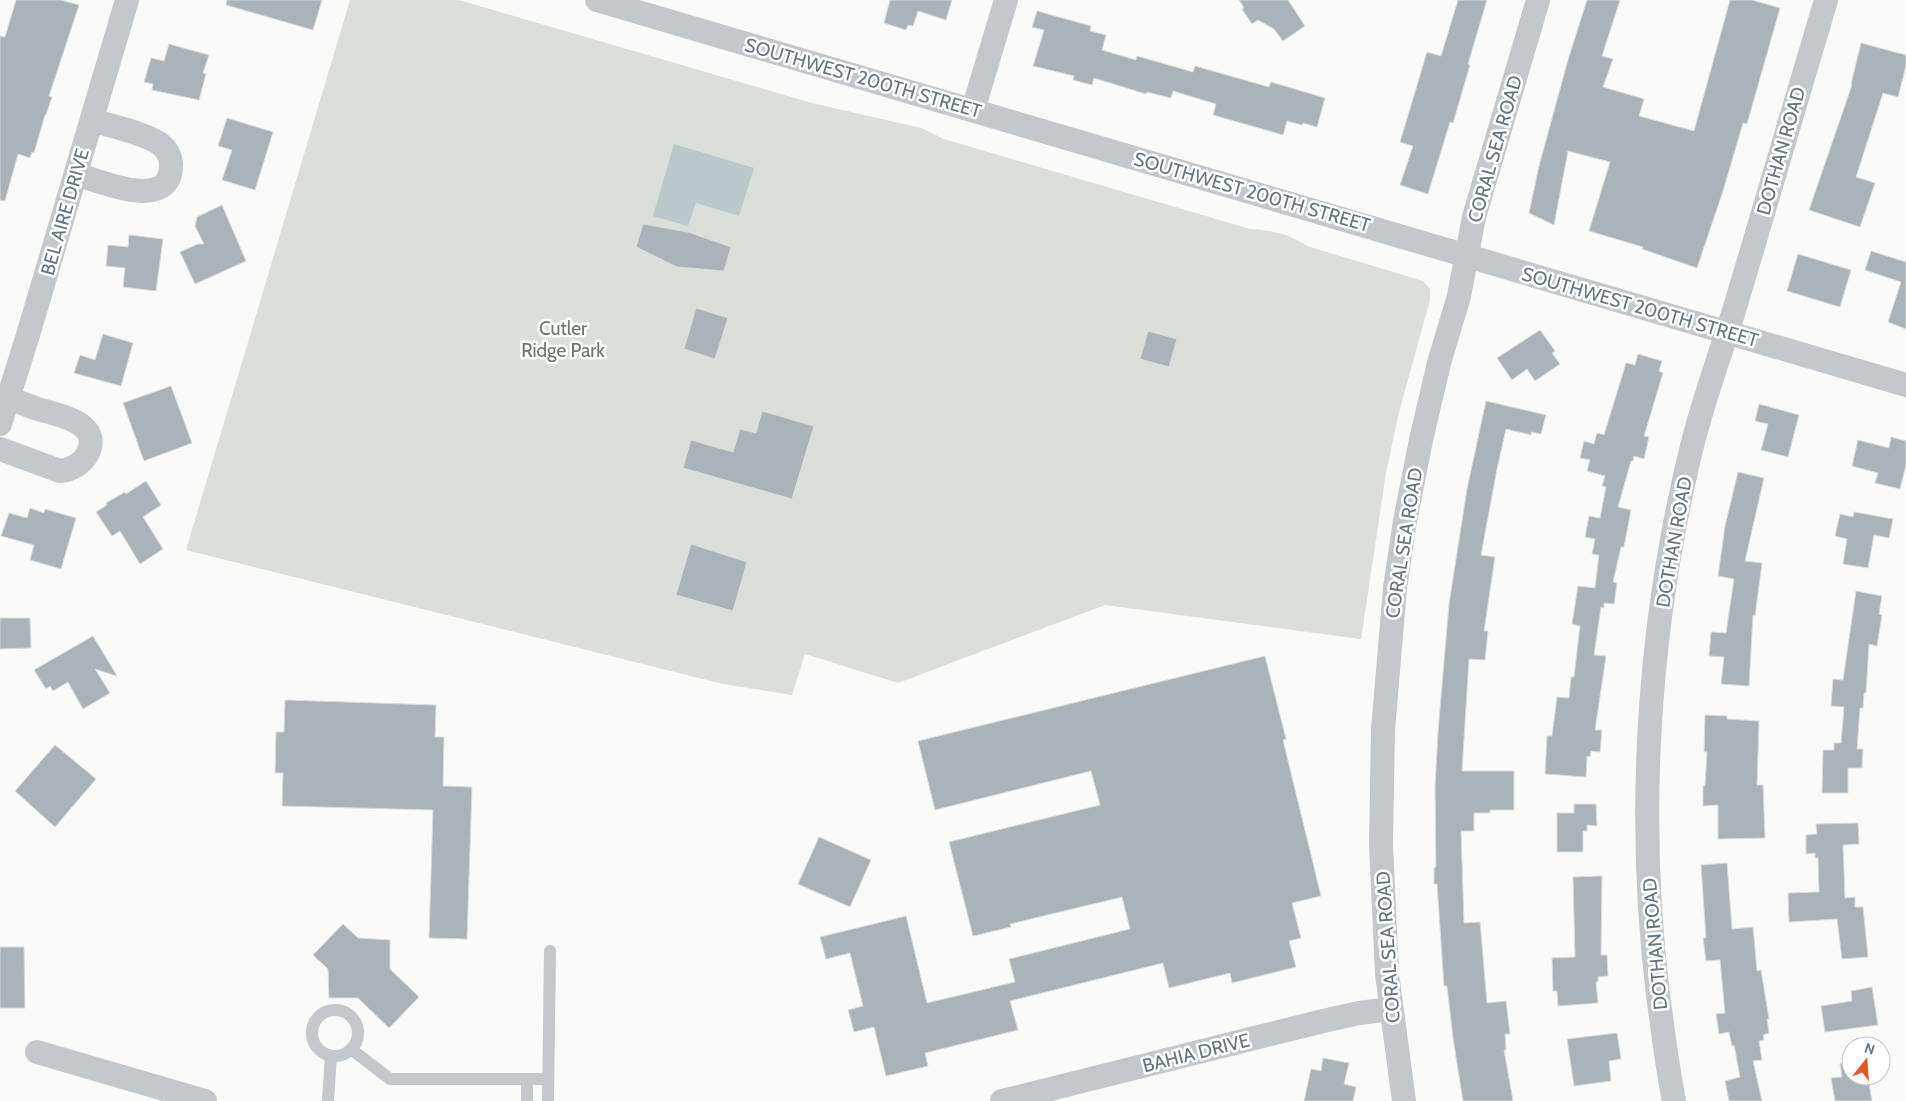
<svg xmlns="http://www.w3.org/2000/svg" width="1906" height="1101" viewBox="0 0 1906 1101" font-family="Cabin,sans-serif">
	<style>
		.green { fill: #dadfd7 }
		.water { fill: #bbc7cb }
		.building { fill: #aab3b9; stroke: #dcdcda }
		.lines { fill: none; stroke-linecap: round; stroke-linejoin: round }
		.lane { stroke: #c3c8cc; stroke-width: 12 }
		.street { stroke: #c3c8cc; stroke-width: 24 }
		.labels { text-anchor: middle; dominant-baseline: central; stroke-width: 5; stroke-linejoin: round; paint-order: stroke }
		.street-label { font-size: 19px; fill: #657683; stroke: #fff }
		.park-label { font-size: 19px; fill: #687a64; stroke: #fff }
	</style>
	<rect width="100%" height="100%" fill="#fafaf8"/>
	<path class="green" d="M350 0H459L812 103 921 128 944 139 1250 229C1271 230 1290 234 1307 246L1423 281 1430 289V300L1399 412 1386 473 1361 639 1105 605 898 683 805 654 792 695 723 684 186 550Z"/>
	<polygon class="water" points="674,144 754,168 739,216 696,203 688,226 653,216"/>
	<g class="building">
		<polygon points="16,0 61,0 79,5 49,96 52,97 46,115 45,115 34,153 32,152 30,158 18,154 5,201 0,200 0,36 5,37"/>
		<polygon points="227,0 322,0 313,30 226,5"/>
		<polygon points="890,0 952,0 946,20 918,11 913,26 908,25 906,30 884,23"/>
		<polygon points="1239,0 1288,0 1305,26 1283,41 1274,29 1258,20 1252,24 1242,9 1244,8"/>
		<polygon points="1458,0 1487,0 1468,64 1470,65 1453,123 1450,122 1428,194 1400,185 1413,146 1400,142 1427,52 1441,56"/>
		<polygon points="1587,0 1620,0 1602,56 1613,59 1603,87 1644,99 1639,116 1694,131 1730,0 1752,0 1780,8 1747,124 1743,123 1723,191 1697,268 1642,249 1643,247 1589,231 1610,162 1568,151 1554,225 1529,213 1539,166 1568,60"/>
		<polygon points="1037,11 1091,26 1090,31 1106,35 1102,50 1136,60 1137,56 1193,72 1195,66 1269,87 1271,82 1325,98 1317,127 1303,123 1302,125 1287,121 1283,135 1213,115 1216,104 1173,91 1171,98 1147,92 1146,94 1094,78 1092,85 1073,80 1074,76 1033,66 1044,30 1032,27"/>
		<polygon points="1861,43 1906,55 1906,66 1898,97 1883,93 1856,177 1875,183 1860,227 1809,210 1852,85 1851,84"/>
		<polygon points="169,44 209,55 203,73 206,74 199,100 152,90 153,84 144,82 151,58 164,61"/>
		<polygon points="227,118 273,132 255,190 222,180 232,150 218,146"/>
		<polygon points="222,205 246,261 195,284 180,252 198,244 204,244 195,226 197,217"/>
		<polygon points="643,224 688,232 731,247 724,271 677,267 636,247"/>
		<polygon points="129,235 163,239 156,291 123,287 125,268 106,266 108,245 128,247"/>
		<polygon points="1871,251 1906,262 1906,329 1888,322 1901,282 1865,270"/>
		<polygon points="1798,254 1851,270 1840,307 1787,291"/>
		<polygon points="696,308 728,318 715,359 684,349"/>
		<polygon points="1540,330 1555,351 1552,353 1560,364 1535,381 1527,369 1512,380 1497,358"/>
		<polygon points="1148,331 1177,339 1169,367 1140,359"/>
		<polygon points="103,334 133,343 121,386 74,373 80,355 95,360"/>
		<polygon points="1638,354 1662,361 1659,371 1663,373 1644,436 1649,437 1644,459 1634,456 1633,461 1631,461 1618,507 1631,510 1624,547 1621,547 1613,582 1617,583 1614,604 1604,603 1604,608 1601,607 1594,655 1606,656 1595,730 1602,730 1600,752 1591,751 1590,757 1587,756 1586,777 1545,774 1547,736 1552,736 1557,697 1569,698 1571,677 1574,677 1580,626 1572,624 1578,586 1595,588 1599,555 1592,554 1595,539 1585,537 1589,516 1600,518 1606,487 1602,486 1605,476 1587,471 1590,460 1580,458 1584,441 1594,444 1597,433 1604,435 1626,363 1635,365"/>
		<polygon points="171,386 192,443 144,461 123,403"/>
		<polygon points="1486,401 1546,415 1541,434 1531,432 1531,435 1506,429 1497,469 1481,555 1495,557 1484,631 1488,631 1485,660 1469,659 1462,771 1514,771 1514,810 1490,810 1490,813 1474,813 1474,831 1461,831 1464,923 1480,922 1487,1003 1506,1001 1510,1034 1505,1034 1506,1050 1504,1050 1513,1101 1463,1101 1453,1038 1447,986 1444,986 1437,884 1434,884 1434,868 1436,867 1435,787 1438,732 1449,604 1467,489"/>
		<polygon points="1759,404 1799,415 1788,457 1761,450 1768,424 1755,421"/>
		<polygon points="762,411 814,426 792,499 683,468 691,440 733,452 740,429 756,433"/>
		<polygon points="1891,437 1906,441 1906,465 1900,489 1875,483 1878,473 1852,466 1858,440 1889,448"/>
		<polygon points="1738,472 1764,478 1745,561 1762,563 1755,616 1753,615 1749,686 1721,684 1724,657 1709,656 1711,632 1726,633 1734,579 1718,576 1725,526"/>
		<polygon points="146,481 161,505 143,517 163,549 140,564 120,531 112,536 96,512 107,505 106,503 125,492 126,494"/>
		<polygon points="30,508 44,513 45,509 76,518 61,569 30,560 34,545 1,536 9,513 27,518"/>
		<polygon points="1854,512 1893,519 1889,538 1874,535 1868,568 1843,564 1847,539 1835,536 1840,514 1853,517"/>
		<polygon points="691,544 747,562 733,611 676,595"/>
		<polygon points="1856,591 1882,596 1879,614 1882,615 1877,646 1869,644 1866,693 1864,693 1863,708 1860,708 1857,749 1863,749 1862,768 1848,768 1848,793 1822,793 1823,750 1834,750 1834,743 1841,743 1844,707 1831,706 1833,679 1843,680"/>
		<polygon points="0,618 30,618 31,648 0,649"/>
		<polygon points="93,636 117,676 95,669 110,693 83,709 68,682 53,691 50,686 46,689 34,670"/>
		<polygon points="1265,656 1286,739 1283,740 1321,896 1292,903 1301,938 1289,941 1296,967 1232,983 1230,973 1169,988 1163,963 1010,1001 1018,1030 925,1053 928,1066 886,1076 874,1027 854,1032 848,1010 863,1006 850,953 826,959 820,937 906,916 927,1003 1015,982 1009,959 1130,929 1122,897 1010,924 1011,927 973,936 949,842 1100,805 1091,771 935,810 918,741"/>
		<polygon points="285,700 436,705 435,737 444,737 443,786 472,787 467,939 429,938 433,810 282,806 283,773 275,773 276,732 284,732"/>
		<polygon points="1705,715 1727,716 1727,719 1759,721 1757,785 1763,785 1765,838 1718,839 1718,805 1703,806 1703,786 1705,786 1707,752 1704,752"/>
		<polygon points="55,745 96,779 55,827 15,791"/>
		<polygon points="1574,804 1596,804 1597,826 1587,825 1587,831 1583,831 1583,852 1557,852 1557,813 1574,813"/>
		<polygon points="1858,823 1859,844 1843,845 1845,898 1855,897 1855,907 1863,907 1868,957 1842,959 1837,919 1789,922 1788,893 1819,892 1818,858 1815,858 1815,853 1806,854 1806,835 1817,834 1816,824"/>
		<polygon points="819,837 871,860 850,907 798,884"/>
		<polygon points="1727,863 1732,929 1753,927 1757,971 1761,970 1769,1019 1767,1019 1769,1033 1763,1035 1764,1040 1759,1041 1762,1060 1753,1061 1762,1101 1729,1101 1725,1081 1740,1077 1734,1045 1732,1046 1729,1032 1719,1034 1716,1014 1725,1013 1720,960 1706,961 1703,938 1706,938 1701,865"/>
		<polygon points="1602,876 1601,955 1607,955 1608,976 1598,977 1598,982 1596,982 1598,1003 1558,1006 1557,991 1553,991 1552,958 1575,957 1573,877"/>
		<polygon points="343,924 358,938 390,940 390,969 419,997 389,1028 358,998 329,998 328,969 313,955"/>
		<polygon points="0,947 24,947 25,1008 0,1008"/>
		<polygon points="1872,987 1878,1025 1825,1032 1821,1006 1852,1001 1851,991"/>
		<polygon points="1617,1033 1621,1059 1609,1061 1611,1081 1574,1086 1567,1039"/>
		<polygon points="1323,1058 1349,1063 1344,1084 1356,1087 1353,1101 1304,1101 1311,1069 1321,1071"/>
		<polygon points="1851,1062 1851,1076 1880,1076 1868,1078 1872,1101 1835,1101 1831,1078 1842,1077 1840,1064"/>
	</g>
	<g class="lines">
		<g class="lane">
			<circle cx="335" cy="1033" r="23"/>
			<polyline points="351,1049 390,1079 548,1079"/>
			<polyline points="527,1079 527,1101"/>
			<polyline points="328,1101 331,1056"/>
			<polyline points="548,1101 550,951"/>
		</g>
		<g class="street">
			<polyline points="597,0 1906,385"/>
			<polyline points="973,110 1006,0"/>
			<path d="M76 174C99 181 169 212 171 167 172 157 166 147 157 142 138 131 113 127 92 120"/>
			<polyline points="0,424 28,335 127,0"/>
			<path d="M0 449 60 471C72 470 83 463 88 453 102 422 58 415 38 409 28 406 19 402 9 398"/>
			<polyline points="37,1052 205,1101"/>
			<polyline points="1002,1101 1319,1022 1359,1013 1391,1009"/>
			<polyline points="1404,1101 1387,974 1381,844 1383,730 1395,588 1405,521 1421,440 1439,363 1459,296 1474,217 1538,0"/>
			<path d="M1674 1101C1667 1066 1663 1030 1658 995 1636 814 1648 627 1691 450 1703 400 1721 353 1736 304 1766 203 1796 101 1826 0"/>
		</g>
	</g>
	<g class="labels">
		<g class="street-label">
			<text transform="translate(863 78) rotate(16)">SOUTHWEST 200TH STREET</text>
			<text transform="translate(1495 149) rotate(-74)">CORAL SEA ROAD</text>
			<text transform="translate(1781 151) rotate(-74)">DOTHAN ROAD</text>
			<text transform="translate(1252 192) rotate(16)">SOUTHWEST 200TH STREET</text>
			<text transform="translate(65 212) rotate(-74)">BEL AIRE DRIVE</text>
			<text transform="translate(1640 307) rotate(16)">SOUTHWEST 200TH STREET</text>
			<text transform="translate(1674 542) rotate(-80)">DOTHAN ROAD</text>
			<text transform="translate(1404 543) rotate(-81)">CORAL SEA ROAD</text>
			<text transform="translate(1655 944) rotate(-95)">DOTHAN ROAD</text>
			<text transform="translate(1388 947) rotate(-94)">CORAL SEA ROAD</text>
			<text transform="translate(1196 1053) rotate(-14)">BAHIA DRIVE</text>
		</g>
		<g class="park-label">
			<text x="563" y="328">Cutler<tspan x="563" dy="22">Ridge Park</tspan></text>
		</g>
	</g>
	<g transform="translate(1866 1061) rotate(17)"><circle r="24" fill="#ffffff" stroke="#c1c8cd"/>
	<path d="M0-4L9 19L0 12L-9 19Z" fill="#e4572e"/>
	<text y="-8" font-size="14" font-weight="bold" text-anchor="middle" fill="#657683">N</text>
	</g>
</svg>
